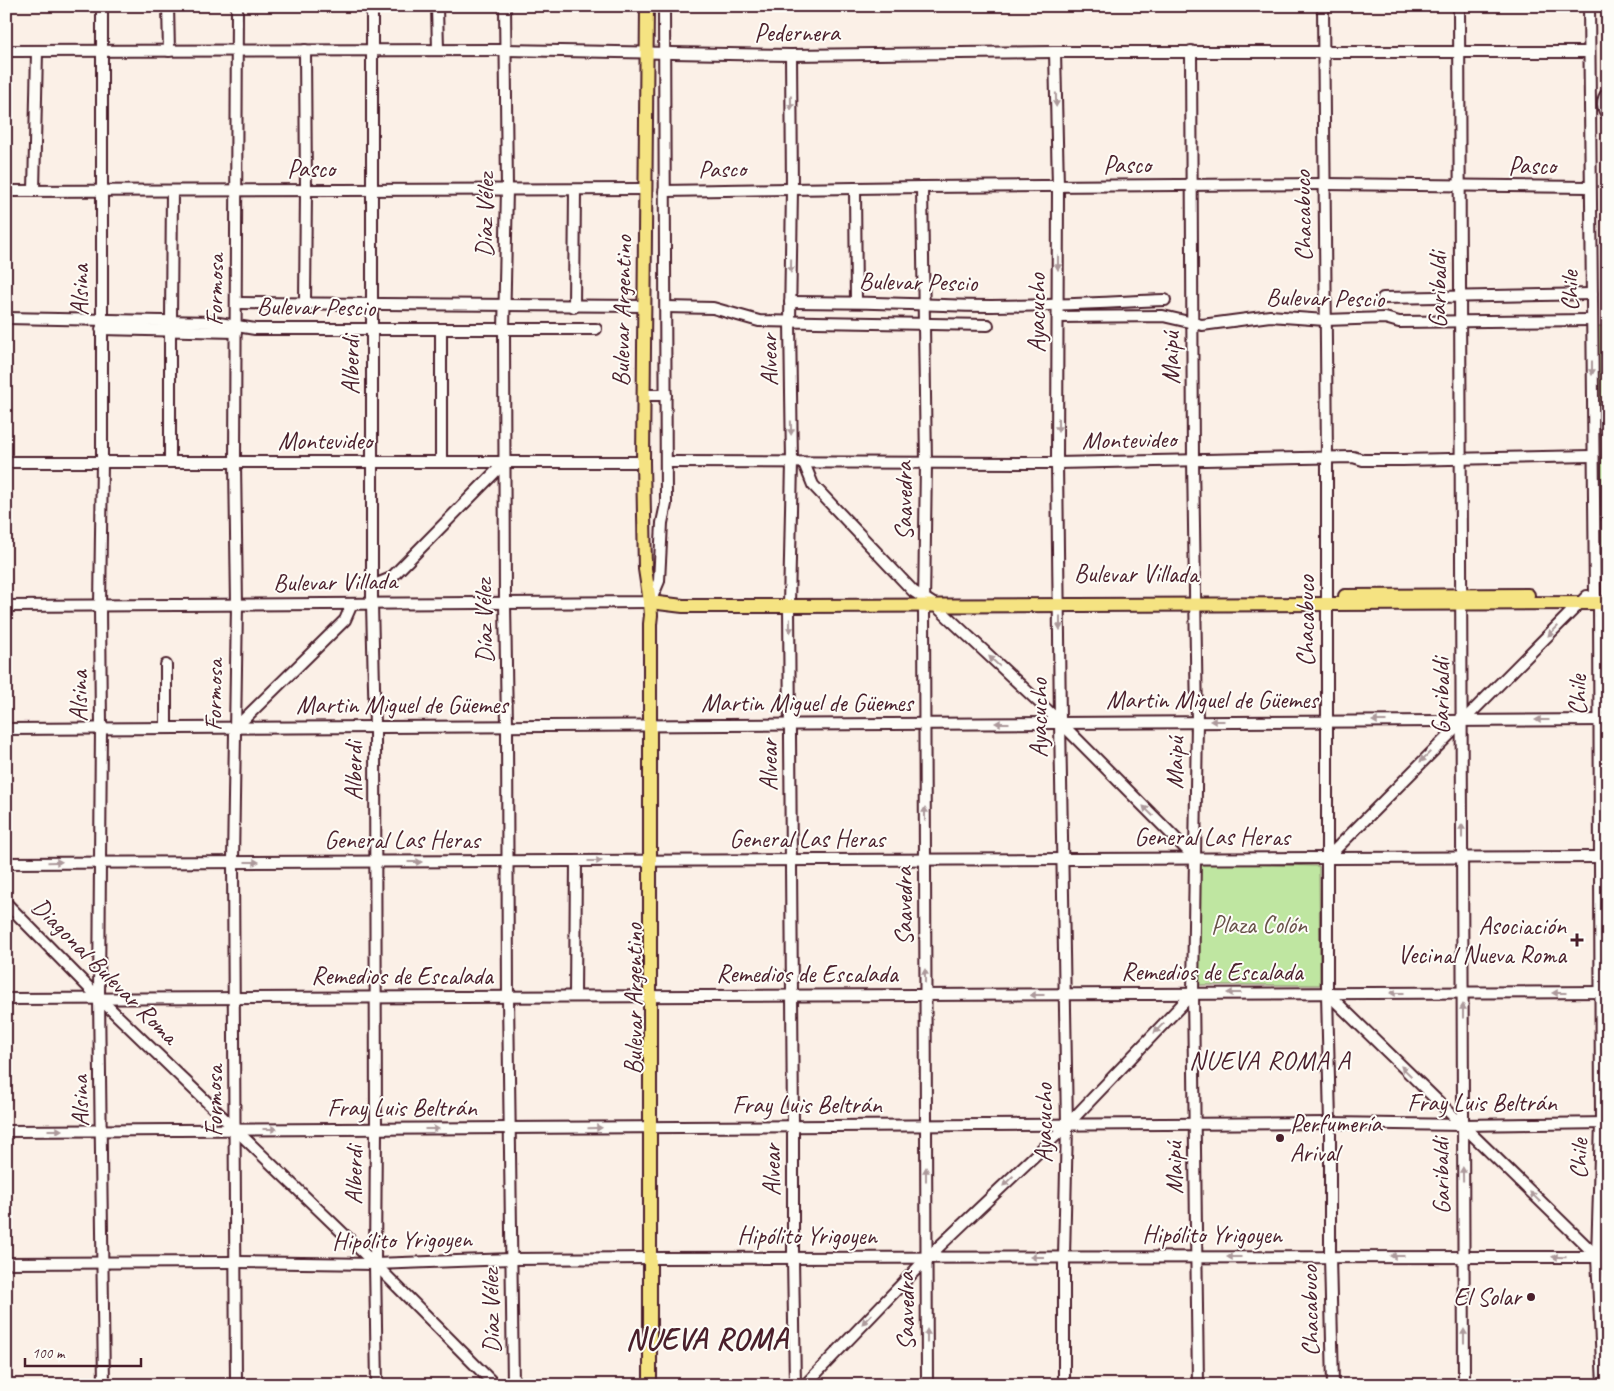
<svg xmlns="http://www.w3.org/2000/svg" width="1614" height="1391" viewBox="0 0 1614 1391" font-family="Caveat,sans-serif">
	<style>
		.green { fill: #bfe6a1; stroke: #848266 }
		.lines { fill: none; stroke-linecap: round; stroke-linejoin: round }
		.minor-casing { stroke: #4a1f2b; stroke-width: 14 }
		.major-casing { stroke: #4a1f2b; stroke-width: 16 }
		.minor { stroke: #fdfcf7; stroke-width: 10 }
		.major { stroke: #f5e382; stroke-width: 12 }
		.oneway { fill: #ac999b }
		.poi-dot { fill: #4a1f2b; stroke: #fdfcf7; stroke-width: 2 }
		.labels { text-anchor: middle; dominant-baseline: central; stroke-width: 4; stroke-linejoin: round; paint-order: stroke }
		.street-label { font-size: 25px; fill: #4a1f2b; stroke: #fdfcf7 }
		.park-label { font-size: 25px; fill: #675148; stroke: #fdfcf7 }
		.poi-label { font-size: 25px; fill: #4a1f2b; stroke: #fdfcf7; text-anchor: end }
		.neighbourhood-label { font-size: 26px; letter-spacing: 1px; fill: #4a1f2b; stroke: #fdfcf7 }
		.district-label { font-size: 30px; font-weight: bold; letter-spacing: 1px; fill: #4a1f2b; stroke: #fdfcf7 }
	</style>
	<rect width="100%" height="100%" fill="#fbf0e7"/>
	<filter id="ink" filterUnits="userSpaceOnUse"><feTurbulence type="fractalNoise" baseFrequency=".02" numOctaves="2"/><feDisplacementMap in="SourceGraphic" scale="10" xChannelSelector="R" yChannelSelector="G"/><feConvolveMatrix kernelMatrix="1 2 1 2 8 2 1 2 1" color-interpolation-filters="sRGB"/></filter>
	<g filter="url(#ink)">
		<g class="green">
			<polygon points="1597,326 1608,326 1608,582 1603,582 1601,441"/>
			<polygon points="1200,863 1319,866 1320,985 1199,985"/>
		</g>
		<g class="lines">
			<defs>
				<g id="minor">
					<polyline points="102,6 102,462 100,606 101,727 99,998 104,1385"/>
					<polyline points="168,6 169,51"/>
					<polyline points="372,6 372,604 375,727 376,1129 375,1264 377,1385"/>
					<polyline points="437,6 438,50"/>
					<polyline points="505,6 507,189 504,330 505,603 507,725 508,997 513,1385"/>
					<polyline points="1323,6 1327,458 1327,993 1330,1123 1330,1256 1333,1385"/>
					<polyline points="1459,6 1464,1385"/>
					<polyline points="1589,6 1595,596 1599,603 1601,1123 1597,1257 1603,1385"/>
					<polyline points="305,50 306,190 305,303"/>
					<polyline points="6,51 505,50 791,55 1055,52 1589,52"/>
					<polyline points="1191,51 1193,460 1197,721 1193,993 1198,1385"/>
					<polyline points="1055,52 1058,186 1057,463 1060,722 1067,1125 1064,1257 1064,1385"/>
					<polyline points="791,55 792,189 790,322 792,462 789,606 793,1126 793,1258 795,1385"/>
					<path d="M1608 92C1601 99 1602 109 1608 116"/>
					<polyline points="922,187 926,463 924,605 927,1385"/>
					<polyline points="855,188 856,301"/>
					<polyline points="6,191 646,189"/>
					<polyline points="34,191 37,51"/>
					<polyline points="664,191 922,187 1324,184 1590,187"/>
					<polyline points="1383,298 1592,294"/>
					<path d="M790 302C841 302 892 303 943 305 1017 308 1091 303 1165 300"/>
					<polyline points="236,303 645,306"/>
					<polyline points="574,307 575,190"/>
					<polyline points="666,307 713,308 759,321 988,325"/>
					<polyline points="1058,317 1163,316 1202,325 1270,316 1325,320 1385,318 1399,322 1592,320"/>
					<polyline points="6,318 213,322 255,329 596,329"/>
					<polyline points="171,320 172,191"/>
					<polyline points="101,329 236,332"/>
					<polyline points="441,330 441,462"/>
					<polyline points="644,395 666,395"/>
					<polyline points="6,462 643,462"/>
					<polyline points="170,462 170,332"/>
					<polyline points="666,462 1057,463 1353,457 1363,460 1402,460 1592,456"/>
					<polyline points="804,463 813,485 913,591 935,605 1060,722 1195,858"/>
					<polyline points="372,586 391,578 505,462"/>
					<polyline points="6,606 650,602 659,581 662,523 666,504 664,6"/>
					<polyline points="166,727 166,665"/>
					<polyline points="235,728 345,620 352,604"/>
					<polyline points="6,729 1608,720"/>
					<polyline points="1327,858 1587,596"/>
					<polyline points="6,863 1608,857"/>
					<polyline points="6,903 99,998 375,1264 495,1385"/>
					<polyline points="1327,993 1608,1267"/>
					<polyline points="575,996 576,861"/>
					<polyline points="6,999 1608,992"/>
					<polyline points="6,1131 1330,1123 1462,1125 1608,1123"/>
					<polyline points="6,1263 236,1262 375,1264 511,1259 650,1258 1608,1257"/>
					<polyline points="236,1385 233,862 237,605 235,463 237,6"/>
					<polyline points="805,1385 927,1258 1067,1125 1193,993"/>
				</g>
				<g id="major">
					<polyline points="647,6 643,462 645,569 650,602 651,615 650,624 650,1385"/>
					<polyline points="1345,596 1528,595"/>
					<polyline points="650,602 683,606 789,606 1608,603"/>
				</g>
			</defs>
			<use href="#minor" class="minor-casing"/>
			<use href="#major" class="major-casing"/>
			<use href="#minor" class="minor"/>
			<use href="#major" class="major"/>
		</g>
		<defs><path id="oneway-solid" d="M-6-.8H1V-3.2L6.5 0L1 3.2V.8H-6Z" transform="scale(1.25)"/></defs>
		<g class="oneway">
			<use href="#oneway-solid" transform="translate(1056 100) rotate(89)"/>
			<use href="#oneway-solid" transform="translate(791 103) rotate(89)"/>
			<use href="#oneway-solid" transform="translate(1058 263) rotate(90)"/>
			<use href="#oneway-solid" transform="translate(791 266) rotate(91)"/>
			<use href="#oneway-solid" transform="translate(1592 368) rotate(90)"/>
			<use href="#oneway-solid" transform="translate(1058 425) rotate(90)"/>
			<use href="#oneway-solid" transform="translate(791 428) rotate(89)"/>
			<use href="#oneway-solid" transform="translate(1060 623) rotate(90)"/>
			<use href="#oneway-solid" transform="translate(790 626) rotate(89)"/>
			<use href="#oneway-solid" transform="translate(1553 631) rotate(135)"/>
			<use href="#oneway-solid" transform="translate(994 661) rotate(-137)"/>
			<use href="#oneway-solid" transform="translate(1542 720) rotate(180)"/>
			<use href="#oneway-solid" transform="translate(1217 721) rotate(180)"/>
			<use href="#oneway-solid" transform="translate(1379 721) rotate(180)"/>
			<use href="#oneway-solid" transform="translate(1002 723) rotate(180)"/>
			<use href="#oneway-solid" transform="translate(1425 757) rotate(135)"/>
			<use href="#oneway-solid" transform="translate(1148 811) rotate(-135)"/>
			<use href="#oneway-solid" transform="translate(925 814) rotate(-90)"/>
			<use href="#oneway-solid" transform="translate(1462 831) rotate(-90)"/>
			<use href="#oneway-solid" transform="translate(595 861)"/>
			<use href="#oneway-solid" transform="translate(55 862) rotate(-1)"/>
			<use href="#oneway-solid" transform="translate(252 862)"/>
			<use href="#oneway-solid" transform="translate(415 862)"/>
			<use href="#oneway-solid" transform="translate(925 976) rotate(-90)"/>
			<use href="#oneway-solid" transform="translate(1234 993) rotate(-180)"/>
			<use href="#oneway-solid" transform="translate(1397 993) rotate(180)"/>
			<use href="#oneway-solid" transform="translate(1559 993) rotate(180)"/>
			<use href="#oneway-solid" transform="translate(1037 995) rotate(180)"/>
			<use href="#oneway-solid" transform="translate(1463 1011) rotate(-90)"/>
			<use href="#oneway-solid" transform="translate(1159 1028) rotate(134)"/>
			<use href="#oneway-solid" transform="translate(1406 1071) rotate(-136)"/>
			<use href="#oneway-solid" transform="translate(595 1128) rotate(-1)"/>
			<use href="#oneway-solid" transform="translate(270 1129)"/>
			<use href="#oneway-solid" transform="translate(432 1129)"/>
			<use href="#oneway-solid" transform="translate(55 1130)"/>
			<use href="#oneway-solid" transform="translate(926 1174) rotate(-90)"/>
			<use href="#oneway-solid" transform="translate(1463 1174) rotate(-91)"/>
			<use href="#oneway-solid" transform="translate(1008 1181) rotate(136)"/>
			<use href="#oneway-solid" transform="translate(1535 1197) rotate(-136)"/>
			<use href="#oneway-solid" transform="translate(1397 1256) rotate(180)"/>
			<use href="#oneway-solid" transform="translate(1037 1257) rotate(180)"/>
			<use href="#oneway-solid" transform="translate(1234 1257) rotate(180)"/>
			<use href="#oneway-solid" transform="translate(1559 1257) rotate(-179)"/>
			<use href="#oneway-solid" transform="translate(867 1319) rotate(134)"/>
			<use href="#oneway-solid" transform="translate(927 1336) rotate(-90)"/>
			<use href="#oneway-solid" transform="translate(1464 1336) rotate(-90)"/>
		</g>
	</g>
	<g class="poi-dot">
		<path d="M1574.5 932.5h5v5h5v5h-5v5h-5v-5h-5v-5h5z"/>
		<circle cx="1280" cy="1138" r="5"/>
		<circle cx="1531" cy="1297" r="5"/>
	</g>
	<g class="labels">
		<g class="street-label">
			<text x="797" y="33">Pedernera</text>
			<text x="1127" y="165">Pasco</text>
			<text x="1532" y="166">Pasco</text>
			<text x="311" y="169">Pasco</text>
			<text transform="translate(722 169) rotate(-1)">Pasco</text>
			<text transform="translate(485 215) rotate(-89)">Díaz Vélez</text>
			<text transform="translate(1303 216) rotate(-91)">Chacabuco</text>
			<text transform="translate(918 282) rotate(1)">Bulevar Pescio</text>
			<text transform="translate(80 290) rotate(-90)">Alsina</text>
			<text transform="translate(215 290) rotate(-89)">Formosa</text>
			<text transform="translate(1438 290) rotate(-90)">Garibaldi</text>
			<text transform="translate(1570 291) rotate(-91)">Chile</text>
			<text transform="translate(1325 298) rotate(1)">Bulevar Pescio</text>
			<text transform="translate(316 307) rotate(1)">Bulevar Pescio</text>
			<text transform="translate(622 311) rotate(-89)">Bulevar Argentino</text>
			<text transform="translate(1037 313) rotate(-90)">Ayacucho</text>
			<text transform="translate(1171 358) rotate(-90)">Maipú</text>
			<text transform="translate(769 360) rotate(-91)">Alvear</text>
			<text transform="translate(351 365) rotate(-90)">Alberdi</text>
			<text transform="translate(1129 440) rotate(-1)">Montevideo</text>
			<text x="325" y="441">Montevideo</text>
			<text transform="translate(904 501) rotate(-90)">Saavedra</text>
			<text x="1136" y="574">Bulevar Villada</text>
			<text transform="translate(335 582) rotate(-1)">Bulevar Villada</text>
			<text transform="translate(484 621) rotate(-91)">Díaz Vélez</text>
			<text transform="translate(1306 621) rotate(-90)">Chacabuco</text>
			<text transform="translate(214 695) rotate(-89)">Formosa</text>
			<text transform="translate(1578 695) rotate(-90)">Chile</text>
			<text transform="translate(79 696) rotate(-90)">Alsina</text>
			<text transform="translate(1441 696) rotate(-90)">Garibaldi</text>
			<text x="1212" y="700">Martin Miguel de Güemes</text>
			<text x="807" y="703">Martin Miguel de Güemes</text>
			<text x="402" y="705">Martin Miguel de Güemes</text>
			<text transform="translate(1039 718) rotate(-90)">Ayacucho</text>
			<text transform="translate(1175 763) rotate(-89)">Maipú</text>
			<text transform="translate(769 765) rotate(-90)">Alvear</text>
			<text transform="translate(354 771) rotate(-90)">Alberdi</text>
			<text x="1212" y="837">General Las Heras</text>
			<text x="807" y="839">General Las Heras</text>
			<text x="402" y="840">General Las Heras</text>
			<text transform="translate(904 906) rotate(-90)">Saavedra</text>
			<text transform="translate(105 971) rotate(45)">Diagonal Bulevar Roma</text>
			<text x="1212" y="972">Remedios de Escalada</text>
			<text x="807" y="974">Remedios de Escalada</text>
			<text x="402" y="976">Remedios de Escalada</text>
			<text transform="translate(634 999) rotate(-90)">Bulevar Argentino</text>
			<text transform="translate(80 1101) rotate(-91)">Alsina</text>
			<text transform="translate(214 1101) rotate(-90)">Formosa</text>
			<text x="1482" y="1103">Fray Luis Beltrán</text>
			<text x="807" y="1105">Fray Luis Beltrán</text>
			<text x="402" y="1108">Fray Luis Beltrán</text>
			<text transform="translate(1044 1123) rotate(-90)">Ayacucho</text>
			<text transform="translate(1579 1159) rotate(-89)">Chile</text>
			<text transform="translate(1174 1168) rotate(-91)">Maipú</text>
			<text transform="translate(772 1170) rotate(-90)">Alvear</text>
			<text transform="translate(354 1175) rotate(-89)">Alberdi</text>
			<text transform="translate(1441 1176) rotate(-91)">Garibaldi</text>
			<text x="1212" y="1235">Hipólito Yrigoyen</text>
			<text x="807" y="1236">Hipólito Yrigoyen</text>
			<text transform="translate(402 1240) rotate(-1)">Hipólito Yrigoyen</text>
			<text transform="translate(491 1311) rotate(-91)">Díaz Vélez</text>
			<text transform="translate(906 1311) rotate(-90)">Saavedra</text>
			<text transform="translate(1310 1311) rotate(-91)">Chacabuco</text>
		</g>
		<g class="park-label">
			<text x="1259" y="925">Plaza Colón</text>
		</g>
		<g class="poi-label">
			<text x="1566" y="926">Asociación<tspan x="1566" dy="29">Vecinal Nueva Roma</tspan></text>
			<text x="1290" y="1124" text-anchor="start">Perfumería<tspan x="1290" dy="29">Arival</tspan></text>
			<text x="1521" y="1297">El Solar</text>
		</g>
		<g class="neighbourhood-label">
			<text x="1270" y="1060">NUEVA ROMA A</text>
		</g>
		<g class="district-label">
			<text x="707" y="1339">NUEVA ROMA</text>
		</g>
	</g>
	<rect width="1614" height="1391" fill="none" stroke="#fdfcf7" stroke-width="25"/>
	<rect x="12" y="12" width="1589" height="1366" fill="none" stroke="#4a1f2b" stroke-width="2" filter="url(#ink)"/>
	<path d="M25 1358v8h116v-8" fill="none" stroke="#4a1f2b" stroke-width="2.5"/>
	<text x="32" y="1358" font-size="15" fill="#4a1f2b" stroke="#fdfcf7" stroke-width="4" paint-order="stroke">100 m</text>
</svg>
